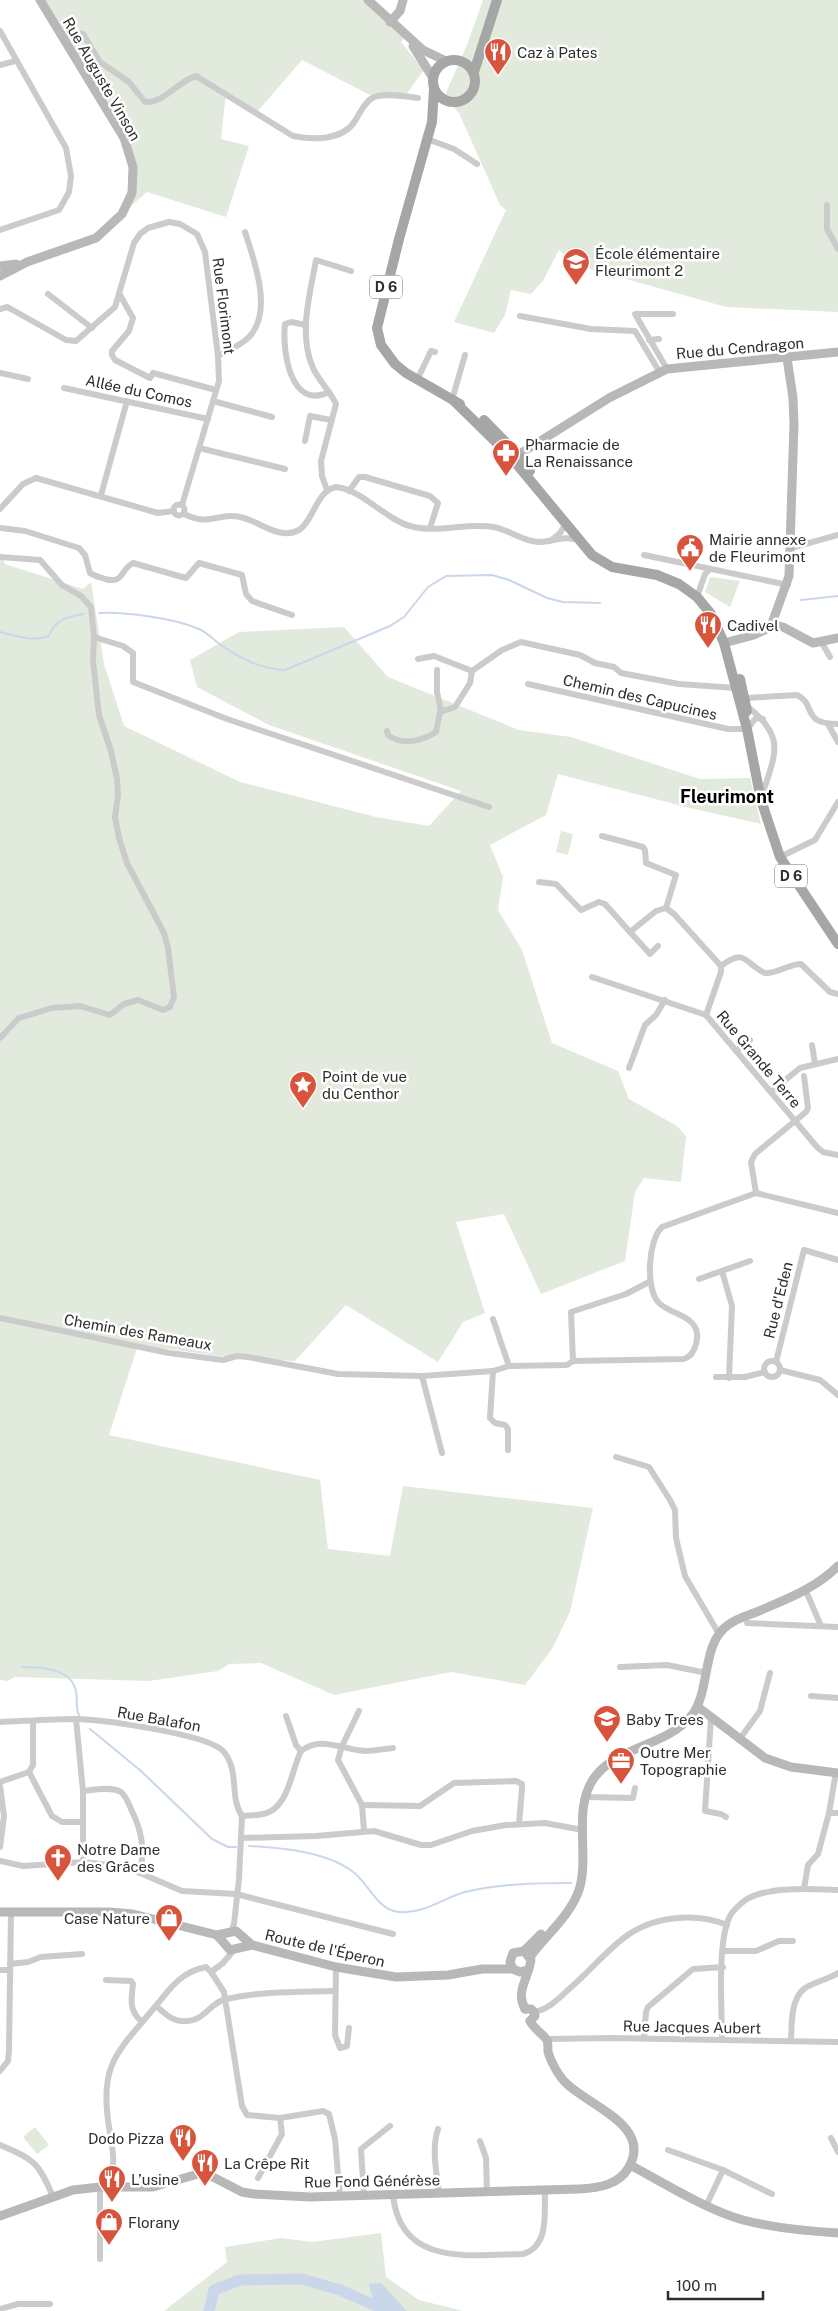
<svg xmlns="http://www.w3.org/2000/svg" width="838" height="2311" viewBox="0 0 838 2311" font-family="'Public Sans',sans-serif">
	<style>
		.green { fill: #e1eadc }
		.water { fill: #cad6e9 }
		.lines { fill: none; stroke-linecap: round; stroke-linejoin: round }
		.stream { stroke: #cad6e9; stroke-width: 2 }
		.river { stroke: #cad6e9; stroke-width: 11 }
		.street { stroke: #cbcbcb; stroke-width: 6 }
		.secondary { stroke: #b8b8b8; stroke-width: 9 }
		.primary { stroke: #a6a6a6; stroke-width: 10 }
		.labels { text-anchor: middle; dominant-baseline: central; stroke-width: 5; stroke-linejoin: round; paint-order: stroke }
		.shield { fill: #fff; stroke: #6d6d6d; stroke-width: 1 }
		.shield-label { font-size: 14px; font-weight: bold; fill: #2e2e2e }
		.poi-label { font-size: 15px; fill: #2e2e2e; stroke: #fff; text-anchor: start }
		.street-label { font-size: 15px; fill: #2e2e2e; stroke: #fff }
		.quarter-label { font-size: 18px; font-weight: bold; fill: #000; stroke: #fff }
	</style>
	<rect width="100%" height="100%" fill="#fff"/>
	<g class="green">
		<polygon points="40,0 368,0 406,36 401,42 424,70 405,96 374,97 302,60 257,112 226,93 221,139 249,146 226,217 147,192 122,214 128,204 131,155"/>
		<polygon points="483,0 838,0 838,312 726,307 580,266 559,250 543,281 531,294 511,290 505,315 494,333 454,322 506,210 500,205 459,113 444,97 467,45"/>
		<polygon points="0,553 5,564 83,589 91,582 104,664 124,726 240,782 376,817 429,826 461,791 269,725 197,687 190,660 239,632 344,627 388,677 519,730 571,737 700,779 750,778 761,824 690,808 558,774 546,815 490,845 503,877 498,910 522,950 552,1043 618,1071 629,1099 677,1126 686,1136 681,1182 644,1178 635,1192 625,1261 541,1294 504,1214 456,1222 485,1313 463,1322 438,1362 346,1305 295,1361 220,1356 138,1345 109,1435 320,1480 328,1549 390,1556 403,1486 593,1508 570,1612 552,1649 525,1685 451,1672 334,1695 261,1663 229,1664 218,1671 149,1681 15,1677 8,1681 0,1680"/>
		<polygon points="710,577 740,581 730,607 705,592"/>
		<polygon points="561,831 573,834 568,855 556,852"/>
		<polygon points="35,2127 49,2145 37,2154 23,2137"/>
		<polygon points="381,2233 386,2277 419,2300 463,2311 164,2311 227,2262 225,2247 281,2238 312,2242"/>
	</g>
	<polygon class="water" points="381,2283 407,2311 373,2311 374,2304 369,2284"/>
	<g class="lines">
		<g class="stream">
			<polyline points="801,600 838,596"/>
			<path d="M99 613C126 612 174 618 199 629 206 632 211 637 217 642 235 656 262 670 285 670L390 626 404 617 428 587 446 576 492 575 509 580 547 598 563 602 600 603"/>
			<path d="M0 632C16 636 34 642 49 636 55 619 67 617 84 614"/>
			<path d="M22 1667C41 1667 71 1668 76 1691 78 1699 75 1707 79 1715"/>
			<polyline points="90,1729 141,1771 212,1839 228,1847 236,1847"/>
			<path d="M249 1846C282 1848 324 1851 352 1871 369 1883 377 1911 400 1912 424 1914 443 1898 465 1892 500 1884 535 1883 571 1883"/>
		</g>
		<polyline class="river" points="209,2311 214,2290 240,2280 302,2279 340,2290 388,2311"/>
		<g class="street">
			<polyline points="0,31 66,148 71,176 69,192 59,210 0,230"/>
			<path d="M63 39 76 33 83 34 100 62 129 82 145 102C165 103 178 81 196 76L293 136C313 140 342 141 355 121 360 113 365 101 374 97 386 93 405 96 418 98"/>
			<polyline points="0,65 15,61"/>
			<polyline points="427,139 454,149 477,164"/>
			<polyline points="827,205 827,229 838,249"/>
			<polyline points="48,294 92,328"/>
			<polyline points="120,295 133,318 129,331 112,351 112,355 115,360 150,378 153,373 216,390"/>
			<polyline points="0,309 7,307 11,309 66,340 76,341 115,307 134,243 140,234 148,228 169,222 180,224 197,234 205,252 218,356 219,381 182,505"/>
			<polyline points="520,316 591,329 635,331 659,371"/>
			<path d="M306 325 291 322 285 324C282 350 290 411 329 392"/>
			<polyline points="649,340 659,339"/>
			<path d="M218 356C229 350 242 345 250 336 273 310 254 260 245 232"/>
			<polyline points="667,369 635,314 673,314"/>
			<polyline points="0,373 28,379"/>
			<polyline points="417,380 431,351 435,352"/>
			<polyline points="64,388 208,419"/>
			<polyline points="452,400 465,355"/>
			<polyline points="213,401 272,417"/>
			<polyline points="305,441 310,416 331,420"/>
			<polyline points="199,448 285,469"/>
			<path d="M327 490 322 476 321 461 336 404C330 391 319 381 313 368 298 334 310 295 316 260L351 271"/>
			<polyline points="349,491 359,477 365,477 430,496 438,503 430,528"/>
			<polyline points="101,495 127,401"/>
			<circle cx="179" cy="510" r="5.5"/>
			<polyline points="0,509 23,484 36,478 158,513 174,511"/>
			<path d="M184 514C210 527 218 512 240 517 258 520 279 541 299 530 314 520 316 491 336 487 361 489 385 519 410 526 437 534 467 522 494 527 509 530 523 541 538 542 554 542 562 535 579 540"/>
			<path d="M0 528 25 531 79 548 85 555 90 573C94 576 99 577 105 579 124 584 119 571 133 563L186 578 199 563 242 575 246 594 252 601 292 615"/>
			<polyline points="553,539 560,533 566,523"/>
			<polyline points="791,548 838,535"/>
			<polyline points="644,555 788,585"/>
			<polyline points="0,557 40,560 62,585 81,596 91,607 94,637 93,661 99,715 111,751 117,779 118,795 115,817 119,838 127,863 164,933 168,948 174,997 170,1007 163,1010 138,1000 124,1004 110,1015 80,1006 52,1008 19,1018 0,1038"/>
			<polyline points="697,597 705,574 710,569"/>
			<polyline points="94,637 123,646 133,653 133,682 227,719 489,807"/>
			<polyline points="822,643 830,657"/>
			<polyline points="418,659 434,656 472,671 502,650 521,642 580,655 595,663 614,667 621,673 679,684 736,688"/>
			<polyline points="437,670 437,692 441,711"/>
			<polyline points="528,684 728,729 747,729 756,718 763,719"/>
			<path d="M746 698 797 695C817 704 800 724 838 724"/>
			<path d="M747 706C787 738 775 753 762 796"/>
			<polyline points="828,724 838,742"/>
			<path d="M387 731 388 735C402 746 422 741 436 732L440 712 455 707 470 683 472 671"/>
			<polyline points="602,836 643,847 645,850 646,863 676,875 666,908"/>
			<polyline points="780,857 815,840 838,802"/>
			<polyline points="539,882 556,884 581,910 599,902 605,904 630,932 656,911 666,908 674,914 721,966"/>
			<polyline points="630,932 650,954 658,946"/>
			<path d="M721 966C747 947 744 964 765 973 778 974 788 964 801 964L830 992 838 994"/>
			<polyline points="592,977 706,1015 817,1147 823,1152 838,1155"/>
			<polyline points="706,1015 721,972 721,966"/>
			<polyline points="812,1045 815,1064"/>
			<polyline points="736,1051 750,1040"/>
			<polyline points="629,1068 645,1025 656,1015 665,1000"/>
			<polyline points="771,1092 800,1068 838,1059"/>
			<polyline points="756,1193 751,1162 755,1154 806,1112 808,1108 804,1076"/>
			<polyline points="722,1271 732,1306 729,1378"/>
			<polyline points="699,1279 750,1261"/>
			<path d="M0 1318 169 1353 223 1360 237 1356 248 1357 338 1374 422 1376 493 1371 509 1366 567 1365 573 1361 684 1359C696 1355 702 1333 692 1323 684 1314 668 1312 659 1303 645 1289 648 1240 662 1227L756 1193 838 1213"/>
			<polyline points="493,1319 509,1366"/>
			<polyline points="573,1361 571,1312 626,1294 649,1282"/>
			<circle cx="772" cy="1369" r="8"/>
			<polyline points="776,1362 804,1250 838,1260"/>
			<polyline points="780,1370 820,1380 838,1395"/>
			<polyline points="493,1371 490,1418 495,1423 505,1425 508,1429 508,1450"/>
			<polyline points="422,1376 442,1453"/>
			<polyline points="716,1377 745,1377 765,1372"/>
			<polyline points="616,1457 649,1467 670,1500 675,1510 676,1538 685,1576 719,1634"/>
			<polyline points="806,1591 821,1626"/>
			<polyline points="747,1623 838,1627"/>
			<polyline points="620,1667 667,1665 707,1673"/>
			<polyline points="811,1696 838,1698"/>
			<polyline points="359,1711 342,1746 338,1760 362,1805 364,1831"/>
			<polyline points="286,1716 296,1745 301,1751"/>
			<polyline points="711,1718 705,1811 721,1814 726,1817"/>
			<polyline points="76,1719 83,1791 83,1862"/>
			<path d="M0 1722C25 1721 51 1719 77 1719 103 1720 210 1734 224 1752 240 1772 229 1797 242 1816L239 1879 234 1924 231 1932"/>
			<polyline points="739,1740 760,1711 770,1673"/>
			<polyline points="29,1772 52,1816 62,1822 83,1822"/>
			<polyline points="0,1782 29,1772 33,1765 33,1721"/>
			<polyline points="0,1786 4,1816 0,1847"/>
			<path d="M83 1791C93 1790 112 1786 121 1792 126 1796 129 1804 131 1809 142 1831 145 1849 140 1873"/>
			<polyline points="586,1797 633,1798 635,1788"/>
			<polyline points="362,1805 420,1806 454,1783 516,1781 522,1784 522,1788 519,1824"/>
			<polyline points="829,1813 838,1813"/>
			<path d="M242 1816C250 1815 261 1816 269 1812 289 1803 292 1769 301 1751 321 1735 342 1750 365 1751 374 1751 384 1749 393 1748"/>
			<polyline points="242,1838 316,1836 374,1831 421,1845 431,1845 472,1831 506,1825 545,1823 583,1830"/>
			<polyline points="0,1861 23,1866 83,1862 117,1866 140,1873 182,1891 236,1894 393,1934"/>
			<polyline points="804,1889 808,1865 818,1854 829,1813 836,1772"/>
			<polyline points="723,1951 756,1951 779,1941 793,1941"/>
			<polyline points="10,1964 28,1962 41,1957 82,1954"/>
			<polyline points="336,1967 335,2035 340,2048 347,2046 349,2028"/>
			<polyline points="0,1970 10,1970"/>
			<polyline points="211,1972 224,1992 242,2106 247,2115 280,2118 323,2111 329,2114 335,2139 340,2197"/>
			<path d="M106 1980 131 1981 133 1984C131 2000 129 2011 142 2022"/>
			<path d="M156 2006C163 2012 172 2021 182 2021 205 2023 208 2003 226 1999 261 1991 299 1992 334 1991"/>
			<path d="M534 2012C549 2009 558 1999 569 1989 588 1973 605 1952 625 1937 653 1916 696 1912 727 1925"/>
			<polyline points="644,2038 646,2012 648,2007 693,1969 723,1967"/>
			<polyline points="547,2039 611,2038 838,2042"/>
			<path d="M722 2040C722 2008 717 1946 729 1918 732 1911 741 1903 747 1899 770 1886 812 1889 838 1890"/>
			<path d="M791 2041C792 2025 790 1999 805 1988 815 1982 828 1979 838 1973"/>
			<polyline points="0,2071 8,2061 9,2050 11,1911"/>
			<path d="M438 2129C431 2150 437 2173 439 2194"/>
			<polyline points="831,2138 838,2152"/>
			<polyline points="480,2141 486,2158 487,2193"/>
			<path d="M0 2145C34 2159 39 2163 53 2197"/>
			<polyline points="668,2150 723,2170 772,2194"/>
			<polyline points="258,2178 282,2134 280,2118"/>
			<polyline points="100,2187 100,2259"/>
			<path d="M109 2187C116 2165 113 2149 109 2127 99 2064 117 2053 154 2008 170 1989 180 1972 206 1967L211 1972 223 1963 233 1951"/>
			<path d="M393 2195C400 2267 470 2255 523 2254 550 2246 544 2212 545 2190"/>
			<polyline points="364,2196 361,2149 390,2126"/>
			<polyline points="707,2204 723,2170"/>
			<polyline points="0,2309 18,2304 50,2304"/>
		</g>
		<g class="secondary">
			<polyline points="368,0 423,50 446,61"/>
			<polyline points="390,22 400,11 403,0"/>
			<polyline points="413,46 433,78"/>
			<polyline points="0,266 16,264"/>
			<polyline points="0,276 27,262 96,238 122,214 132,193 133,167 124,138 40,0"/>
			<polyline points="518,455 609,398 667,369 838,352"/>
			<polyline points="771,626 789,576 794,425 793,398 787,358"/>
			<polyline points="724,643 754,635 775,625 783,627 813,643 838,638"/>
			<polyline points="698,1707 765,1758 791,1767 838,1773"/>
			<polyline points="0,1912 109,1912 133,1914 217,1935 236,1931 252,1945"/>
			<polyline points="217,1935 230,1950 252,1945 336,1967 396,1977 448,1975 482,1969 513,1969"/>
			<polyline points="524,1951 541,1934"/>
			<path d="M530 1957C546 1935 570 1916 579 1890 590 1856 572 1809 594 1778 618 1745 667 1747 692 1715 711 1690 701 1644 728 1625 737 1618 749 1615 759 1611 787 1599 816 1588 838 1566"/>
			<path d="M525 2009C515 1991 529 1977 531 1960L524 1951 513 1953 510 1962 513 1969 520 1972 527 1970"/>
			<polyline points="525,2009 531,2009 534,2012 535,2016 530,2021"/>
			<path d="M630 2165C664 2183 707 2210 743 2220 774 2228 806 2231 838 2233"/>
			<path d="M0 2216 73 2190 100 2187H153L198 2174 213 2177 242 2192 254 2194 310 2197 579 2189C599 2188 619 2185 629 2167 652 2126 590 2106 567 2084 559 2077 551 2062 548 2052 548 2048 548 2043 547 2040 544 2035 534 2029 530 2021"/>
		</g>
		<g class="primary">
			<circle cx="454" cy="81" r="21"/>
			<polyline points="474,72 497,0"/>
			<polyline points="434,89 432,122 399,239 377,328 381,345 395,364 406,373 460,404"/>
			<polyline points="454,401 510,456 592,555 612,567 657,575 679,584 697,597 711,614 724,643 747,729 761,800 780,857 838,944"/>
			<polyline points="484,420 518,455 530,471"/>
			<polyline points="740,679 747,711"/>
		</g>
	</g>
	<defs>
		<symbol id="restaurant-pin" viewBox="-11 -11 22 30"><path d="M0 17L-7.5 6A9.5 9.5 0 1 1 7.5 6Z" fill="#d8543d" stroke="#fff"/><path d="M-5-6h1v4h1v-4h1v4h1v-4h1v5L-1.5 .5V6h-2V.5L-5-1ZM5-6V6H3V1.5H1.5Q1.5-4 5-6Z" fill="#fff"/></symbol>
		<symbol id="school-pin" viewBox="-11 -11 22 30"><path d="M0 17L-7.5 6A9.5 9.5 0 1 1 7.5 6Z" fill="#d8543d" stroke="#fff"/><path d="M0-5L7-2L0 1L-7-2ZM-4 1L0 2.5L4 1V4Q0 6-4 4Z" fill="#fff"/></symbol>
		<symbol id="pharmacy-pin" viewBox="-11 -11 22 30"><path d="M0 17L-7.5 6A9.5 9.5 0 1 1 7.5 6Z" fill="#d8543d" stroke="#fff"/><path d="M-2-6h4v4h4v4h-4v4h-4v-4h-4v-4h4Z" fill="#fff"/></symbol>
		<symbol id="civic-pin" viewBox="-11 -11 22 30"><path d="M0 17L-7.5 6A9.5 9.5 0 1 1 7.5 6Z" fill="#d8543d" stroke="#fff"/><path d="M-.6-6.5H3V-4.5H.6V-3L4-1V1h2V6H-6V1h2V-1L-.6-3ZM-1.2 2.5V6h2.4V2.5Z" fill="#fff"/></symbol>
		<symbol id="sight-pin" viewBox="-11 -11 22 30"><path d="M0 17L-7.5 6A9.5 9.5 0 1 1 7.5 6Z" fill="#d8543d" stroke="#fff"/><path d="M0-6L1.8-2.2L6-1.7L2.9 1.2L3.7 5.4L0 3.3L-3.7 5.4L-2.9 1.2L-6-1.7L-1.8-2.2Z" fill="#fff"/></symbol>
		<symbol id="office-pin" viewBox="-11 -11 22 30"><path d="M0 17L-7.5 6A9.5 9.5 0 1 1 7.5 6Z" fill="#d8543d" stroke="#fff"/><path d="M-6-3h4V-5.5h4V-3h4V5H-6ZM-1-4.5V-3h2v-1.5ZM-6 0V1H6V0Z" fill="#fff"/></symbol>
		<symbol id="church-pin" viewBox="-11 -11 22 30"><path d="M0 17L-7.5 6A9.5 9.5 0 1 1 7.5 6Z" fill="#d8543d" stroke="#fff"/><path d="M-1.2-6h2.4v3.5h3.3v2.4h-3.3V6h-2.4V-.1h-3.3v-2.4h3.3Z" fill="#fff"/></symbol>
		<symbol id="shop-pin" viewBox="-11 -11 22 30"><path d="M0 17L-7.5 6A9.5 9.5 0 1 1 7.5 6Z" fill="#d8543d" stroke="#fff"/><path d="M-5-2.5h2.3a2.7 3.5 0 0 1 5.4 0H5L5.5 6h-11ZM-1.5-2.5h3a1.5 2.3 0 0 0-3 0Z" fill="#fff"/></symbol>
	</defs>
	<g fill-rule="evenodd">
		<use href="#restaurant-pin" x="482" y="36" width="32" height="43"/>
		<use href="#school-pin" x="560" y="246" width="32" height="43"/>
		<use href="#pharmacy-pin" x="490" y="437" width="32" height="43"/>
		<use href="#civic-pin" x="674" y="532" width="32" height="43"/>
		<use href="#restaurant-pin" x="692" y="609" width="32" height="43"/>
		<use href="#sight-pin" x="287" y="1069" width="32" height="43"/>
		<use href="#school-pin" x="591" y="1703" width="32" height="43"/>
		<use href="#office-pin" x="605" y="1745" width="32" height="43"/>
		<use href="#church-pin" x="42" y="1842" width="32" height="43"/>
		<use href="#shop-pin" x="153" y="1902" width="32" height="43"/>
		<use href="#restaurant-pin" x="167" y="2122" width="32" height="43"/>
		<use href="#restaurant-pin" x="189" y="2147" width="32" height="43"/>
		<use href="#restaurant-pin" x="96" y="2163" width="32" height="43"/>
		<use href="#shop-pin" x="93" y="2206" width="32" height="43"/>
	</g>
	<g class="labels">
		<g class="shield">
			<rect x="370" y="275.5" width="32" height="23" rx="4"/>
			<rect x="775" y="864.5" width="32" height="23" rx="4"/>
		</g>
		<g class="shield-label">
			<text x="386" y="287">D 6</text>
			<text x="791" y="876">D 6</text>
		</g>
		<g class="poi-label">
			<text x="517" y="52">Caz à Pates</text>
			<text x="595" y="253">École élémentaire<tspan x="595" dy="17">Fleurimont 2</tspan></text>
			<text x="525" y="444">Pharmacie de<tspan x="525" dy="17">La Renaissance</tspan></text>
			<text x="709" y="539">Mairie annexe<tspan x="709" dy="17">de Fleurimont</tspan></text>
			<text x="727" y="625">Cadivel</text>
			<text x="322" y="1076">Point de vue<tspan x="322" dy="17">du Centhor</tspan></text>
			<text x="626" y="1719">Baby Trees</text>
			<text x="640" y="1752">Outre Mer<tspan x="640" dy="17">Topographie</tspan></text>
			<text x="77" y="1849">Notre Dame<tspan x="77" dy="17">des Grâces</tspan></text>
			<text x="150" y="1918" text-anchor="end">Case Nature</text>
			<text x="164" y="2138" text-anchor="end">Dodo Pizza</text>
			<text x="224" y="2163">La Crêpe Rit</text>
			<text x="131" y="2179">L’usine</text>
			<text x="128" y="2222">Florany</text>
		</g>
		<g class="street-label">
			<text transform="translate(102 79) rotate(60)">Rue Auguste Vinson</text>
			<text transform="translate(224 306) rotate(83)">Rue Florimont</text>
			<text transform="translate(740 348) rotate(-5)">Rue du Cendragon</text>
			<text transform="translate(139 391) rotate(12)">Allée du Comos</text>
			<text transform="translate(640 697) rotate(13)">Chemin des Capucines</text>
			<text transform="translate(759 1059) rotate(50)">Rue Grande Terre</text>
			<text transform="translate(778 1300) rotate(-76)">Rue d'Eden</text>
			<text transform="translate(138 1332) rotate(10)">Chemin des Rameaux</text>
			<text transform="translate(159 1719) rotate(10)">Rue Balafon</text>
			<text transform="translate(325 1948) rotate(13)">Route de l'Éperon</text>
			<text transform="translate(692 2027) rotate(1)">Rue Jacques Aubert</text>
			<text transform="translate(372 2181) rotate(-1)">Rue Fond Générèse</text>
		</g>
		<g class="quarter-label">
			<text x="727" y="796">Fleurimont</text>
		</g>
	</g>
	<path d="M668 2291v8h95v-8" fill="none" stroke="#2e2e2e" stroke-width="2.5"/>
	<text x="676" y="2291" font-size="15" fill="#2e2e2e" stroke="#ffffff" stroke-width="4" paint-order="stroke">100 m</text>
</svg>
